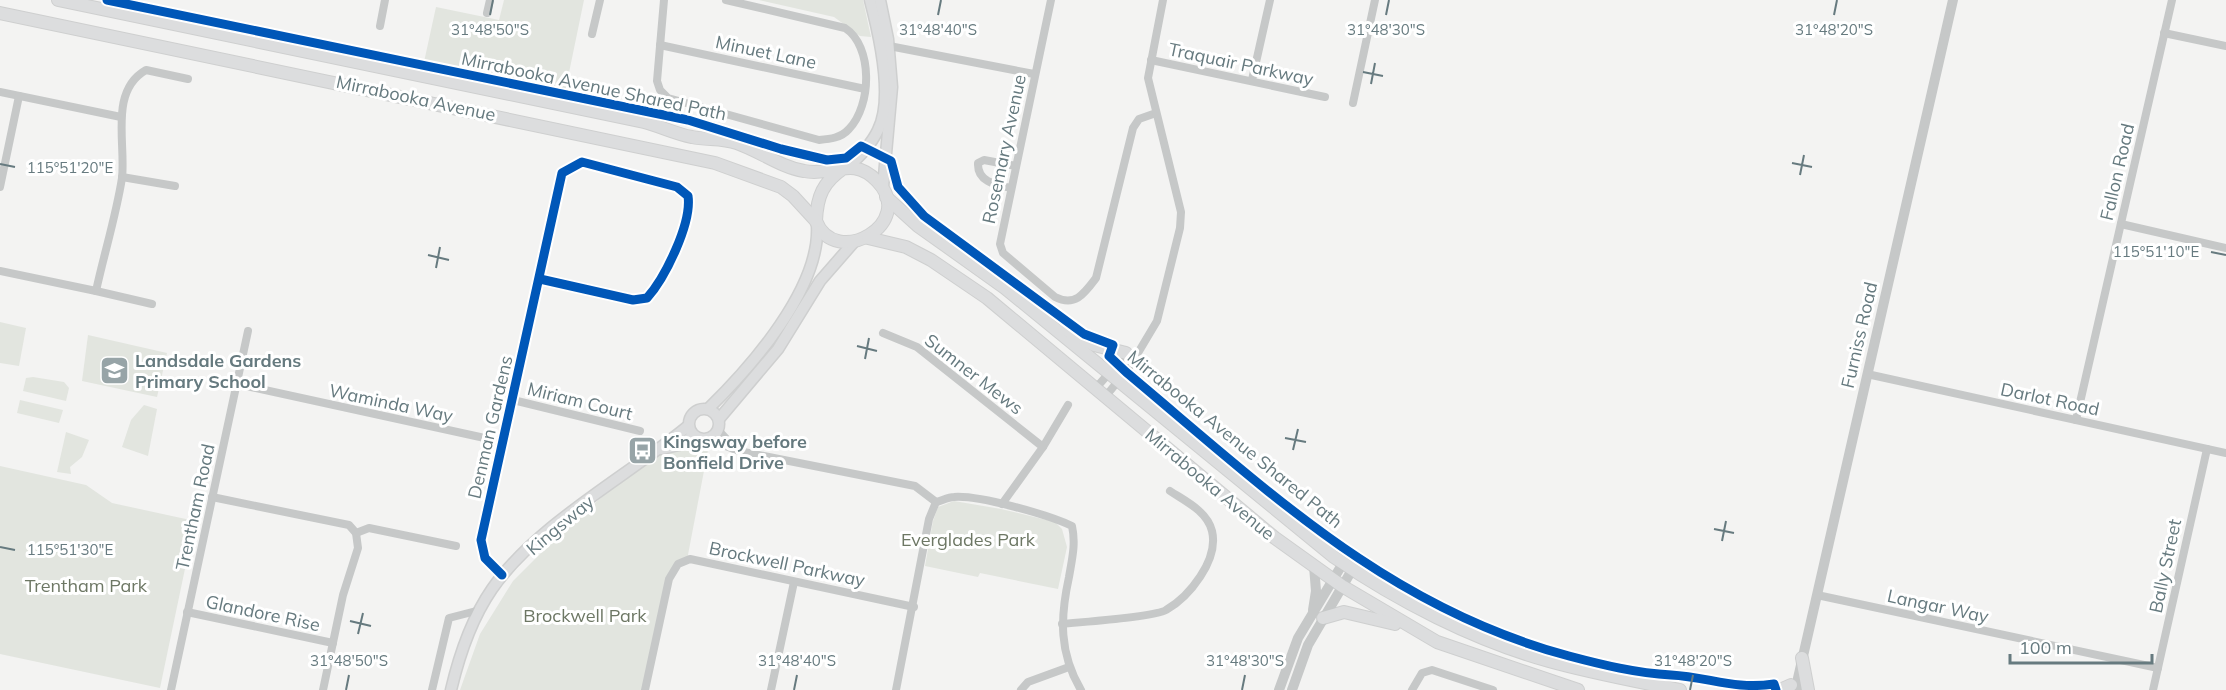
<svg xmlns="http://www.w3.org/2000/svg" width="2226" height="690" viewBox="0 0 2226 690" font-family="Mulish,sans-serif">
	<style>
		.green { fill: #e2e5df }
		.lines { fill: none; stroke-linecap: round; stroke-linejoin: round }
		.secondary-casing { stroke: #cecfcf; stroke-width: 13 }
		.primary-casing { stroke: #cecfcf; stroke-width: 14 }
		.minor { stroke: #c6c8c8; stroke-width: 8 }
		.tertiary { stroke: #c6c8c8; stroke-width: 10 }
		.secondary { stroke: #dcddde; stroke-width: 10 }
		.primary { stroke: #dcddde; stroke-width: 12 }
		.cycleway-casing { stroke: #fff; stroke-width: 13 }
		.cycleway { stroke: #0057b8; stroke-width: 9 }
		.ticks { fill: none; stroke: #667a7f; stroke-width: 2 }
		.labels { text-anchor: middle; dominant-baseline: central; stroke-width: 6; stroke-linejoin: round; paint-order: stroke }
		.street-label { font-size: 18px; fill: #667a7f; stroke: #fff }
		.poi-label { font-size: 18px; font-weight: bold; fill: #667a7f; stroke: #fff; text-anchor: start }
		.park-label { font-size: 18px; fill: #6d7764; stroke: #fff }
		.ticks-label { font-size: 15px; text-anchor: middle; fill: #667a7f; stroke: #fff; stroke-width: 6; stroke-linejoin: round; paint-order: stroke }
	</style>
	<rect width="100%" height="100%" fill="#f3f3f2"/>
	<g class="green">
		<polygon points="504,0 584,0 565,92 424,62 436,7 499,20"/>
		<polygon points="759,0 863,0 871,37 860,36 834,17"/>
		<polygon points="0,322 26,328 19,366 0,363"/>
		<polygon points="88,335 167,353 157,397 82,381"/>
		<polygon points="33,377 64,382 69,388 66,401 23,391 26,378"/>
		<polygon points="20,400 63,410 59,423 17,413"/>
		<polygon points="144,405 157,409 148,456 122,447 131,420"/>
		<polygon points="66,432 89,440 82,457 70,467 71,474 57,472"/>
		<polygon points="690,440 708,450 687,560 674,570 643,690 460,690 480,634 513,581 561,533 653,452"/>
		<polygon points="0,466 86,485 112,503 195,521 160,688 0,654"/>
		<polygon points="954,501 1001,509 1055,522 1062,529 1067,547 1058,589 980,573 978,577 925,566 933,521 938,507"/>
	</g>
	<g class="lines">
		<defs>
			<g id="secondary">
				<polyline points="880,0 888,39 892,87 883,187"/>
				<path d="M848 167C860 156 871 145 878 130 894 98 879 34 870 0"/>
				<circle cx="704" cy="424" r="15"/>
				<path d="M708 409C751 367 821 288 817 225"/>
				<polyline points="719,419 778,349 820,281 854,242"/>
				<polyline points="661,449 679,445 693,436"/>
				<path d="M451 690C459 656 472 618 492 589 537 524 628 476 688 426"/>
			</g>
			<g id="primary">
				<path d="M58 0 644 122C660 126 675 134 692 137 707 140 722 138 737 143 760 151 780 167 804 171 833 177 852 155 877 181 918 223 835 270 816 221 817 196 823 182 844 168"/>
				<polyline points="0,13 715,163 781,187 793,196 816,221"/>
				<path d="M886 197 918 226 1005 288 1334 557C1398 601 1474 640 1549 661 1592 673 1636 681 1680 690"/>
				<polyline points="868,238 906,247 931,260 987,298 1275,538 1342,586 1437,642 1578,690"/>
				<polyline points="1064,329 1094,345 1126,353"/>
				<polyline points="1323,618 1344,612 1395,624"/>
				<polyline points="1802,658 1808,690"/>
				<polyline points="1780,690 1791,685"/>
			</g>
		</defs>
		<use href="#secondary" class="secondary-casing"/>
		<use href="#primary" class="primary-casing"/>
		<g class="minor">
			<path d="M664 0 657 81 660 90 668 98 819 140C830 139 841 138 849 129 872 105 873 46 845 28L726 0"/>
			<path d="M1051 0 1000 244 1003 253 1055 297C1075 307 1084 294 1096 278L1133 128 1139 119 1156 113"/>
			<polyline points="487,13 490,0"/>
			<polyline points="380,26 385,0"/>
			<polyline points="2164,33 2226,46"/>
			<polyline points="592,34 600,0"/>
			<polyline points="660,45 865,89"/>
			<polyline points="884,45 1034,74"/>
			<polyline points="1151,60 1325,97"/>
			<polyline points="1252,80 1270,0"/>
			<polyline points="0,92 121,117"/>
			<polyline points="1353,103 1375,0"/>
			<polyline points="122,177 175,186"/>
			<polyline points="0,187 19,96"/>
			<path d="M1011 188C996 185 977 182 978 163L984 160 1016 166"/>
			<polyline points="2121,224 2226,248"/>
			<path d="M0 271 96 291C104 254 116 216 122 178 126 143 109 91 146 70L188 79"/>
			<polyline points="96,291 152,304"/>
			<polyline points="883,333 917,347 1043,447 1002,504"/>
			<polyline points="1867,374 2226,453"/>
			<polyline points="237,384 503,442"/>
			<polyline points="1095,389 1127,353"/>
			<polyline points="1105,397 1129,368 1157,321 1180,228 1181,212 1148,78 1163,0"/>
			<polyline points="513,400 640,431"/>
			<polyline points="2076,420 2172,0"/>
			<polyline points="718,430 735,448"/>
			<polyline points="707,439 739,451 915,486 936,502"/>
			<polyline points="1043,447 1068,405"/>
			<polyline points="212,497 349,525 356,533 358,548 343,595 323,690"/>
			<polyline points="356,533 369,528 456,546"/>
			<path d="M502 575 485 558 481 540 562 173 582 162 677 187 688 196C692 223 665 278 647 298L633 300 540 279"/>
			<polyline points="1817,595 2158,668"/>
			<polyline points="187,612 333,643"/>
			<path d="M1062 624C1080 622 1155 617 1166 610 1189 597 1219 560 1212 531 1207 511 1185 501 1170 491"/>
			<polyline points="171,690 248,331"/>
			<polyline points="432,690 449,618 480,610"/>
			<polyline points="645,690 669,579 678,564 690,559 914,607"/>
			<polyline points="771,690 794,582"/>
			<path d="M896 690 929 519 936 502C941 501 948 497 954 497 979 495 1049 515 1072 526 1076 544 1072 559 1069 577 1060 618 1059 653 1081 690"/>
			<polyline points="1021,690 1028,682 1069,667"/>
			<polyline points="1412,690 1422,673 1432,670 1493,690"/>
			<polyline points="2153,690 2207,449"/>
		</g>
		<g class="tertiary">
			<polyline points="1313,610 1316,591 1314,566"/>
			<polyline points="1279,690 1298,638 1343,563"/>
			<polyline points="1292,690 1308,645 1352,570"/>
			<polyline points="1799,690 1798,678 1953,0"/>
		</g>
		<use href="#secondary" class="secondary"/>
		<use href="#primary" class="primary"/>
		<defs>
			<g id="cycleway">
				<path d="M107 0 688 120 781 149 827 160 846 158 861 146 891 161 898 187 924 216 1084 334 1113 345 1109 356 1126 372C1266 489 1388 608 1569 656 1603 665 1636 673 1671 675 1709 677 1734 690 1774 684L1776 690"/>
				<path d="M502 575 485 558 481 540 562 173 582 162 677 187 688 196C692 223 665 278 647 298L633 300 540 279"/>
			</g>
		</defs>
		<use href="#cycleway" class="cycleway-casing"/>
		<use href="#cycleway" class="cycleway"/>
	</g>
	<path class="ticks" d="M490 15 493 0M938 15 941 0M1386 15 1389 0M1834 15 1837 0M1363 72 1383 76M1371 84 1375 63M1792 163 1812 167M0 164 15 167M1800 175 1804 155M2211 252 2226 255M428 255 449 260M436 268 440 247M857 346 877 351M865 359 869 338M1285 438 1306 442M1293 450 1298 429M1714 529 1734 533M1722 541 1726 521M0 547 15 550M350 621 371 626M358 634 363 613M346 690 349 675M794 690 797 675M1242 690 1245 675M1690 690 1693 675"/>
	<defs>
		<symbol id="school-square" viewBox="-11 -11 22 22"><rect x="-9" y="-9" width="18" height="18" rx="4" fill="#97a4a7" stroke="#fff"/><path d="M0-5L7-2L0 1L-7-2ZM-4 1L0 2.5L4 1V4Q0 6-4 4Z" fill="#fff"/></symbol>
		<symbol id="bus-square" viewBox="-11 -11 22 22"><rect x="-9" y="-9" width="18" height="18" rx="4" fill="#97a4a7" stroke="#fff"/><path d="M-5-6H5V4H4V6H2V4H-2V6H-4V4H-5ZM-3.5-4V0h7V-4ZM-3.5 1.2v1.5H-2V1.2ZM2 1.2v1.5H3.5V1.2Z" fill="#fff"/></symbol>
	</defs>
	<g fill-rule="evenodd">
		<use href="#school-square" x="98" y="354" width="33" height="33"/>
		<use href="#bus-square" x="626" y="434" width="33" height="33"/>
	</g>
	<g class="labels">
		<g class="street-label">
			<text transform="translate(766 52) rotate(12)">Minuet Lane</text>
			<text transform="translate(1241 64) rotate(12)">Traquair Parkway</text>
			<text transform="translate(594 86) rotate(12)">Mirrabooka Avenue Shared Path</text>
			<text transform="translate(416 98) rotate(12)">Mirrabooka Avenue</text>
			<text transform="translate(1004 149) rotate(-78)">Rosemary Avenue</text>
			<text transform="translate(2117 172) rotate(-77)">Fallon Road</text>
			<text transform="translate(1859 335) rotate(-77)">Furniss Road</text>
			<text transform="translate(974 374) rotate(38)">Sumner Mews</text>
			<text transform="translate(2050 399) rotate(12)">Darlot Road</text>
			<text transform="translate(580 401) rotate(14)">Miriam Court</text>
			<text transform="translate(391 403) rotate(12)">Waminda Way</text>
			<text transform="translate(490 427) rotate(-77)">Denman Gardens</text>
			<text transform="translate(1235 439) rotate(39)">Mirrabooka Avenue Shared Path</text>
			<text transform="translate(1210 484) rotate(40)">Mirrabooka Avenue</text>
			<text transform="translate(195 507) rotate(-78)">Trentham Road</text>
			<text transform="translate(560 525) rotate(-40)">Kingsway</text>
			<text transform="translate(787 564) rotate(12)">Brockwell Parkway</text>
			<text transform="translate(2165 566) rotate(-78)">Bally Street</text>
			<text transform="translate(1938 606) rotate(12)">Langar Way</text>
			<text transform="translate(263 613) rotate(12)">Glandore Rise</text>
		</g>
		<g class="poi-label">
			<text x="135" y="360">Landsdale Gardens<tspan x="135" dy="21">Primary School</tspan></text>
			<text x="663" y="441">Kingsway before<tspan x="663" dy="21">Bonfield Drive</tspan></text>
		</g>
		<g class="park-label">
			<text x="968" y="539">Everglades Park</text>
			<text x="86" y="585">Trentham Park</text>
			<text x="585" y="615">Brockwell Park</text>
		</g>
	</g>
	<g class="ticks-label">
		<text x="490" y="35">31°48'50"S</text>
		<text x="938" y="35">31°48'40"S</text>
		<text x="1386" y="35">31°48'30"S</text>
		<text x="1834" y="35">31°48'20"S</text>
		<text x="70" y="173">115°51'20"E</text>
		<text x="2156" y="257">115°51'10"E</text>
		<text x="70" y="555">115°51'30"E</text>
		<text x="349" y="666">31°48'50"S</text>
		<text x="797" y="666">31°48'40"S</text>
		<text x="1245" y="666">31°48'30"S</text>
		<text x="1693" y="666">31°48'20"S</text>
	</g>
	<path d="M2010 654v9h142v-9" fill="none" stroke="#667a7f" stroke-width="3"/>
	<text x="2019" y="654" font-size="18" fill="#667a7f" stroke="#ffffff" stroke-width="4.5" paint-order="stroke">100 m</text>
</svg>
